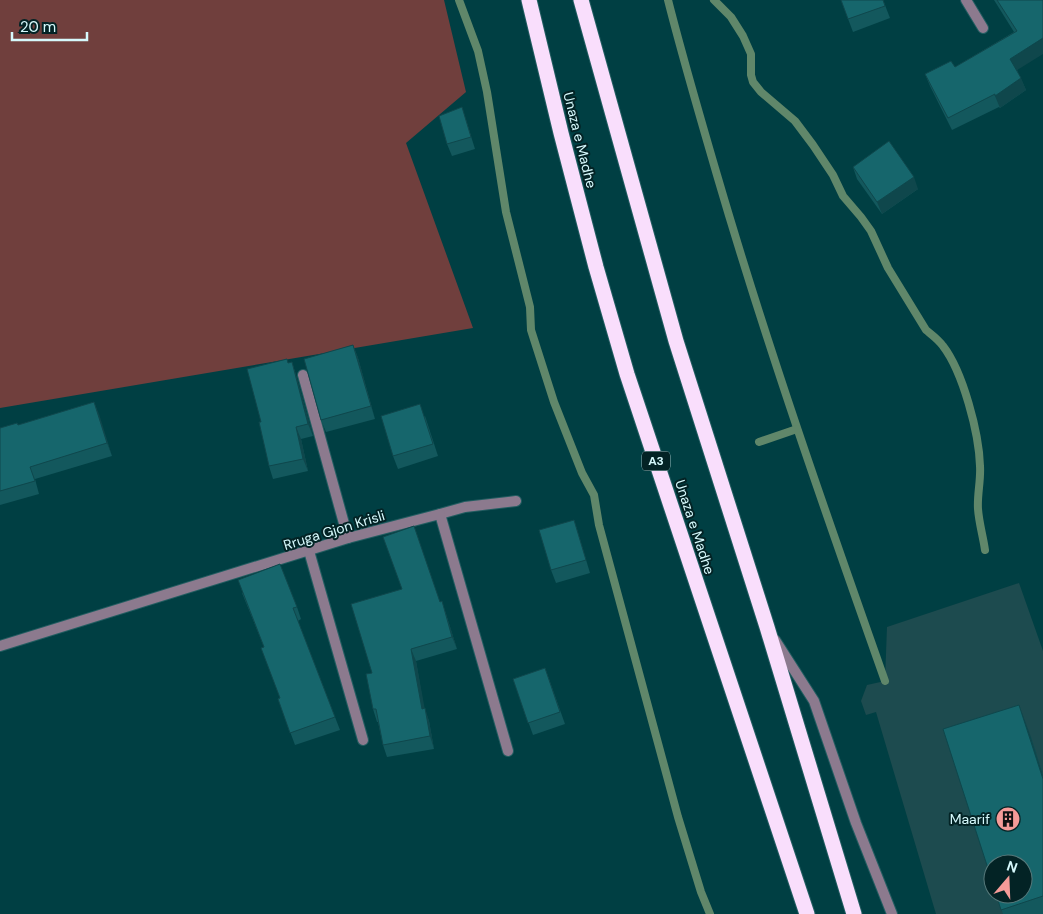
<svg xmlns="http://www.w3.org/2000/svg" width="1043" height="914" viewBox="0 0 1043 914" font-family="'DM Sans',sans-serif">
	<style>
		.built { fill: #1d4b4f; fill-rule: evenodd }
		.green { fill: #703f3d }
		.lines { fill: none; stroke-linecap: round; stroke-linejoin: round }
		.stream { stroke: #60876a; stroke-width: 8 }
		.lane-casing { stroke: #225d61; stroke-width: 12 }
		.street-casing { stroke: #225d61; stroke-width: 12 }
		.highway-casing { stroke: #225d61; stroke-width: 17 }
		.lane { stroke: #8c7a8e; stroke-width: 10 }
		.street { stroke: #8c7a8e; stroke-width: 10 }
		.highway { stroke: #f9defc; stroke-width: 15 }
		.wall { fill: #13585d }
		.shaded-wall { fill: #0f474c }
		.building { fill: #16666c; stroke: #0f474c }
		.labels { text-anchor: middle; dominant-baseline: central; stroke-width: 4; stroke-linejoin: round; paint-order: stroke }
		.shield { fill: #032325; stroke: #97b9bc; stroke-width: 1 }
		.shield-label { font-size: 12px; font-weight: bold; fill: #d6f9fc }
		.street-label { font-size: 14px; fill: #d6f9fc; stroke: #032325 }
		.poi-label { font-size: 14px; fill: #d6f9fc; stroke: #032325; text-anchor: end }
	</style>
	<rect width="100%" height="100%" fill="#003f43"/>
	<path class="built" d="M1019 583 1043 651V914H936L876 712 866 715 861 701 867 685 885 681 887 627ZM993 864H1023V894H993Z"/>
	<polygon class="green" points="0,0 444,0 466,92 406,143 473,328 0,408"/>
	<g class="lines">
		<g class="stream">
			<polyline points="459,0 478,51 487,92 506,212 530,307 531,330 554,402 582,473 594,495 599,525 678,817 701,892 710,914"/>
			<path d="M668 0C683 59 700 117 717 175 767 346 826 514 885 681"/>
			<path d="M714 0 731 17 743 36 751 54V75L753 82 761 92 795 121 813 145 833 175 843 196 861 217 871 231 888 268 926 330C932 335 938 339 943 346 963 372 979 433 980 466 981 480 977 495 978 509 979 523 983 536 985 550"/>
			<polyline points="759,442 797,429"/>
		</g>
		<defs>
			<g id="lane">
				<polyline points="966,0 983,28"/>
				<polyline points="303,375 348,538"/>
				<polyline points="309,551 363,740"/>
				<polyline points="775,640 814,701 856,823 892,914"/>
				<polyline points="508,751 440,514 465,507 516,501"/>
			</g>
			<polyline id="street" points="0,646 348,538 440,514"/>
			<g id="highway">
				<polyline points="529,0 561,133 596,267 627,374 807,914"/>
				<polyline points="581,0 676,341 767,627 854,914"/>
			</g>
		</defs>
		<use href="#lane" class="lane-casing"/>
		<use href="#street" class="street-casing"/>
		<use href="#highway" class="highway-casing"/>
		<use href="#lane" class="lane"/>
		<use href="#street" class="street"/>
		<use href="#highway" class="highway"/>
	</g>
	<g class="wall">
		<polygon points="841,0 883,0 890,18 853,32"/>
		<polygon points="994,0 1043,0 1017,70 1026,90 1000,108 999,107 952,130 930,86 925,74 955,67 1014,32"/>
		<polygon points="466,120 475,149 452,156 447,144"/>
		<polygon points="853,167 918,189 882,214 857,179"/>
		<polygon points="353,345 358,358 375,419 326,432 321,420"/>
		<polygon points="292,362 296,375 313,436 301,439 308,471 273,479 269,466 261,422 288,363"/>
		<polygon points="94,402 112,456 35,479 39,494 0,505 0,428 18,425"/>
		<polygon points="425,416 438,456 398,469 393,456"/>
		<polygon points="574,520 590,573 556,583 551,570"/>
		<polygon points="242,593 297,607 301,619 298,621 340,730 295,745 278,699 280,698 264,647"/>
		<polygon points="441,601 446,614 457,649 416,661 424,708 429,721 434,749 387,757 383,745 378,722 377,722 373,709 372,673"/>
		<polygon points="545,668 565,724 533,735 513,679"/>
		<polygon points="1031,737 1043,775 1043,914 1003,914 996,894"/>
	</g>
	<g class="shaded-wall">
		<polygon points="1043,38 1043,54 1014,72 1010,59"/>
		<polygon points="1021,78 1026,90 1000,108 995,96"/>
		<polygon points="914,177 918,189 882,214 877,202"/>
		<polygon points="353,345 358,358 375,419 371,406"/>
		<polygon points="292,362 296,375 313,436 308,424"/>
		<polygon points="94,402 99,414 112,456 107,443"/>
		<polygon points="296,427 301,439 308,471 303,459"/>
		<polygon points="442,601 446,614 457,649 452,637"/>
		<polygon points="411,649 416,661 427,721 422,709"/>
		<polygon points="1019,705 1031,737 1043,775 1043,779"/>
		<polygon points="425,708 429,721 434,749 430,736"/>
	</g>
	<g class="building">
		<polygon points="841,0 883,0 885,6 848,19"/>
		<polygon points="997,0 1043,0 1043,38 1010,59 1021,78 995,96 995,94 948,118 925,74 951,61 955,67 1017,31"/>
		<polygon points="462,107 471,137 447,144 439,116"/>
		<polygon points="889,141 914,177 877,202 853,167"/>
		<polygon points="353,345 371,406 321,420 304,359"/>
		<polygon points="287,359 288,363 292,362 308,424 296,427 303,459 269,466 259,422 261,422 247,369"/>
		<polygon points="94,402 107,443 30,467 35,481 0,491 0,428 17,423 18,425"/>
		<polygon points="420,404 433,444 393,456 381,416"/>
		<polygon points="574,520 586,560 551,570 539,530"/>
		<polygon points="414,526 440,602 442,601 452,637 411,649 422,709 425,708 430,736 383,745 376,709 373,709 366,674 372,673 351,604 402,589 383,537"/>
		<polygon points="280,564 297,607 293,608 335,717 290,733 278,699 280,698 261,648 264,647 238,580"/>
		<polygon points="545,668 560,712 528,723 513,679"/>
		<polygon points="1019,705 1043,779 1043,896 1001,910 996,894 1023,894 1023,864 993,864 993,884 943,729"/>
	</g>
	<defs>
		<symbol id="building-disc" viewBox="-11 -11 22 22"><circle r="9.5" fill="#f59b98" stroke="#032325"/><path d="M-4-6H4V6H1V3H-1V6H-4ZM-2.5-4.3h1.7v1.8h-1.7ZM.8-4.3h1.7v1.8H.8ZM-2.5-1h1.7V.8h-1.7ZM.8-1h1.7V.8H.8Z" fill="#111"/></symbol>
	</defs>
	<g fill-rule="evenodd">
		<use href="#building-disc" x="994" y="805" width="28" height="28"/>
	</g>
	<g class="labels">
		<rect class="shield" x="642" y="451.5" width="28" height="19" rx="4"/>
		<g class="shield-label">
			<text x="656" y="461">A3</text>
		</g>
		<g class="street-label">
			<text transform="translate(580 140) rotate(76)">Unaza e Madhe</text>
			<text transform="translate(695 527) rotate(72)">Unaza e Madhe</text>
			<text transform="translate(334 530) rotate(-17)">Rruga Gjon Krisli</text>
		</g>
		<g class="poi-label">
			<text x="990" y="819">Maarif</text>
		</g>
	</g>
	<g transform="translate(1008 879) rotate(19)"><circle r="24" fill="#032325" stroke="#57797b"/>
	<path d="M0-4L9 19L0 12L-9 19Z" fill="#f59b98"/>
	<text y="-8" font-size="14" font-weight="bold" text-anchor="middle" fill="#d6f9fc">N</text>
	</g>
	<path d="M12 32v8h75v-8" fill="none" stroke="#d6f9fc" stroke-width="2.5"/>
	<text x="20" y="32" font-size="15" fill="#d6f9fc" stroke="#032325" stroke-width="4" paint-order="stroke">20 m</text>
</svg>
